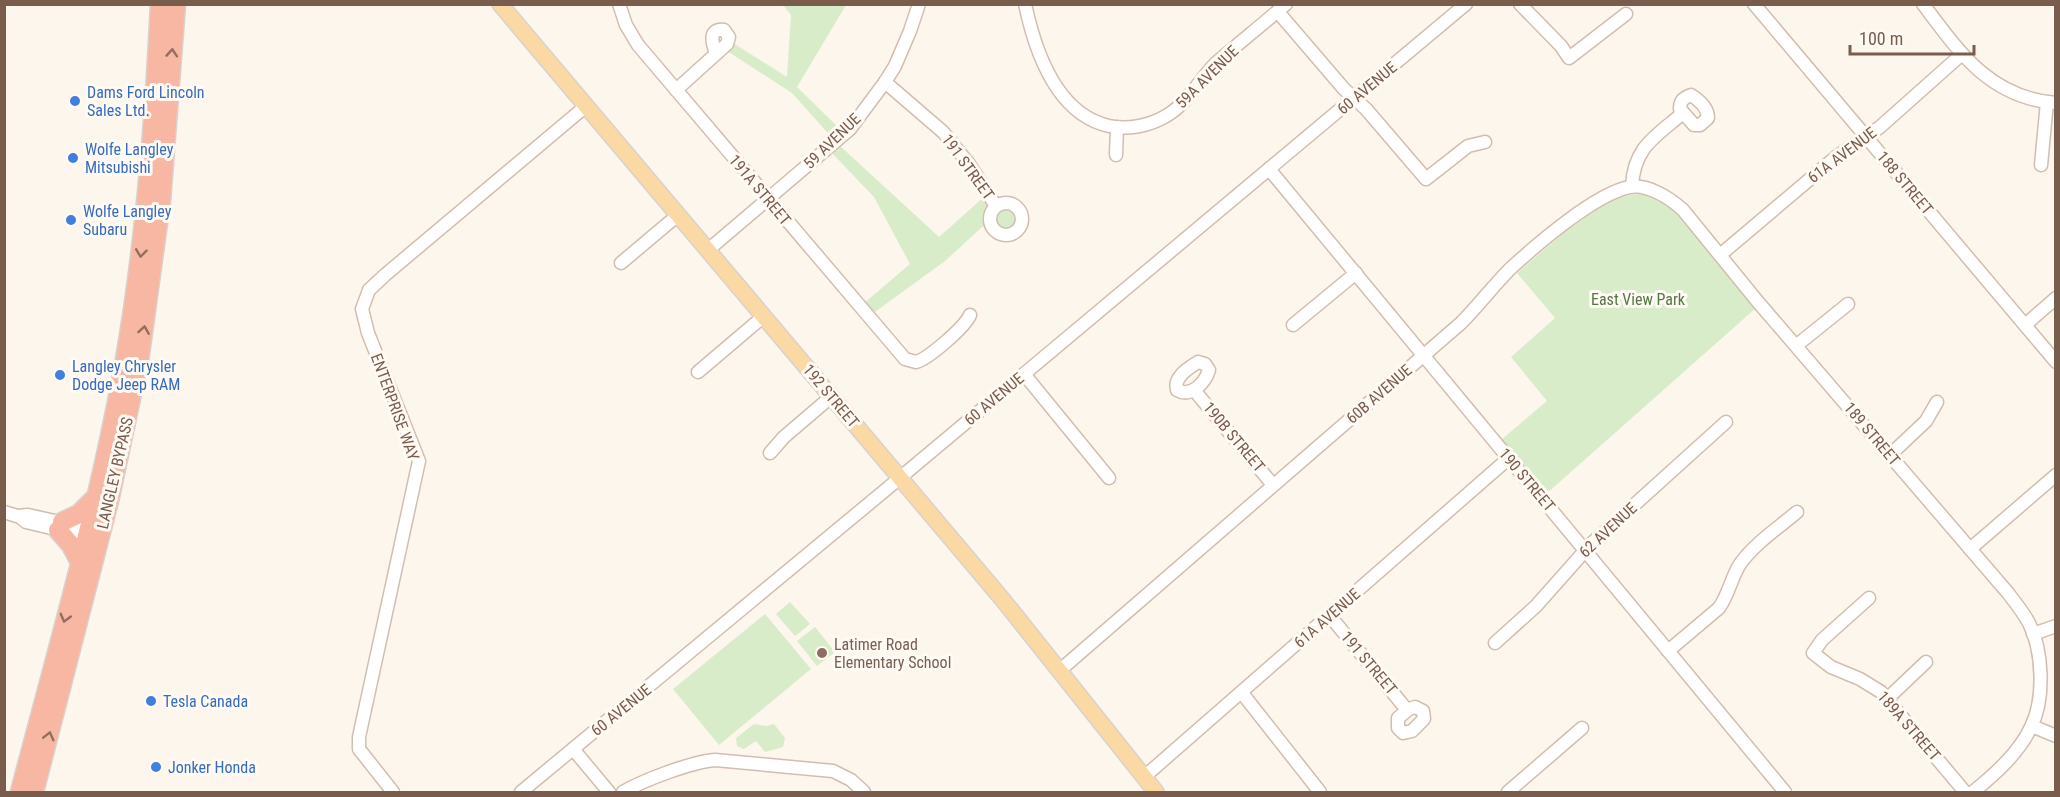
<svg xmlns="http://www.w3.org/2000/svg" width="2060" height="797" viewBox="0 0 2060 797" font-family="'Roboto Condensed',sans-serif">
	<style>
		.green { fill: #d8ecc9 }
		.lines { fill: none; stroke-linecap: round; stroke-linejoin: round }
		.minor-casing { stroke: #d1beb0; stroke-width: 15 }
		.major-casing { stroke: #dad1cd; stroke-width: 18 }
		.highway-casing { stroke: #dad1cd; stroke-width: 21 }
		.minor { stroke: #fff; stroke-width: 12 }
		.major { stroke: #fbd9a5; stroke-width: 15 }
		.highway { stroke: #f7b7a3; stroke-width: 18 }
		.oneway { stroke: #936e5e }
		.shop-dot { fill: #3f7fe0; stroke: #fffaf3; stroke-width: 2 }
		.education-dot { fill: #8d6e63; stroke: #fffaf3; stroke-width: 2 }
		.labels { text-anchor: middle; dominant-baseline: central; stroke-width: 6; stroke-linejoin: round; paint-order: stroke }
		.street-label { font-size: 16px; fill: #7a5c4d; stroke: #fffaf3 }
		.shop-label { font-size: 16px; fill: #366cbe; stroke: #fffaf3; text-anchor: start }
		.park-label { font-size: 16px; fill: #537a41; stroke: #fffaf3 }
		.education-label { font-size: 16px; fill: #785e54; stroke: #fffaf3; text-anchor: start }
	</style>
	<rect width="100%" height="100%" fill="#fdf6ec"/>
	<g class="green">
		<polygon points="783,5 846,5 797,87 842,131 833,139 792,93 727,51 733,43 787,77 791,15"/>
		<polygon points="839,145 939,237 984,197 988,209 989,225 982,227 945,261 872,314 863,304 910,264 874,197 831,152"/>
		<polygon points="1640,194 1658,199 1674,211 1756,308 1546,494 1501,440 1547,401 1511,357 1555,318 1517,273 1565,232 1609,201 1624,196"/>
		<circle cx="1007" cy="219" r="11"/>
		<polygon points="790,602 810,624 795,636 776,614"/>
		<polygon points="765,614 811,669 719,745 673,689"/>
		<polygon points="815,627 835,652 817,666 797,641"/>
		<polygon points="754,724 766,726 774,724 785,738 783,747 765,752 756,741 744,749 737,746 736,738"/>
	</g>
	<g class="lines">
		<defs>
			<g id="minor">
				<path d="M619 4 626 25 638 45 905 359 916 362C928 359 965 327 970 315"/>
				<path d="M1025 4C1035 51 1056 114 1109 126 1128 130 1149 126 1166 116 1187 104 1199 80 1216 63 1239 43 1263 24 1286 4"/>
				<polyline points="1520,4 1561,46 1569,58 1626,14"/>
				<polyline points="1754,4 2056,362"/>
				<path d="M1923 4C1959 52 1990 98 2056 103"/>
				<polyline points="1278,12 1344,89 1366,109 1426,179 1468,146 1485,142"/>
				<polyline points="885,82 943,132 969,164 996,206"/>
				<path d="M676 90 727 44 729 37 724 30C708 28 712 43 716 53"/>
				<path d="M1691 95C1699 100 1708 108 1708 118L1700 125H1694L1680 109C1680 101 1683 98 1691 95Z"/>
				<polyline points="1116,155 1117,127"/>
				<polyline points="2041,165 2047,102"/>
				<polyline points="1269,169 1785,792"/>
				<path d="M1632 186C1634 147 1655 137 1683 113"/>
				<circle cx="1006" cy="219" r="16"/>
				<polyline points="708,250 850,129 885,82 895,66 910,31 919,4"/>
				<polyline points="1720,255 1836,157 1880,127 1962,54"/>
				<polyline points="621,263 678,215"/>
				<polyline points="1293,325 1356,273"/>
				<polyline points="2025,325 2056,298"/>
				<polyline points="1797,345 1848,304"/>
				<path d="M1198 362 1205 364 1209 370C1205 383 1191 398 1177 390 1173 377 1189 368 1198 362Z"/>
				<polyline points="698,372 764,316"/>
				<polyline points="1024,374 1109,478"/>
				<polyline points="1194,390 1273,485"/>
				<polyline points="770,453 784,437 832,396"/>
				<polyline points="1890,455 1926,421 1937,402"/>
				<polyline points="4,512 17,516 28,515 95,530"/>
				<polyline points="21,518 26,522 93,538"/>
				<polyline points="1970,549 2056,475"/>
				<polyline points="1869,598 1822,640 1813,653 1831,667 1860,679 1881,692 1965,792"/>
				<polyline points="1330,616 1407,710"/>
				<polyline points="2033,634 2056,626"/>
				<polyline points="1495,643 1536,606 1591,544 1726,422"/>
				<path d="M1668 651 1719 608C1729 594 1731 578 1740 564 1754 544 1778 528 1797 512"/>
				<path d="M1059 671 1416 362C1431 349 1446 336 1461 323 1478 306 1493 286 1510 269 1536 245 1596 193 1630 187 1648 184 1670 198 1683 210L1758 302 2008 593C2015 602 2023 612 2029 623 2043 651 2045 699 2031 727 2019 753 1995 774 1973 792"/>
				<polyline points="1242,693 1320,792"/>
				<polyline points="1887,699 1926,662"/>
				<polygon points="1415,707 1423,711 1424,719 1412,731 1403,733 1398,728 1398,718 1409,709"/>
				<polyline points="2032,726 2056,736"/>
				<polyline points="573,749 609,792"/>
				<polyline points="1144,777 1509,458"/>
				<polyline points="393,792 359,749 359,737 419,461 368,333 362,309 369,290 385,275 586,106"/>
				<polyline points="521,792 889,487 1466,4"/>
				<path d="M623 792C644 780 691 762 715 760L833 771 851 780 864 792"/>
				<polyline points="1508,792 1582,728"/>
			</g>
			<polyline id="major" points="500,4 1003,600 1156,792"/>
			<g id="highway">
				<polyline points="62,522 79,514 95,498"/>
				<polyline points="58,530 71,545 80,562"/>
				<path d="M20 792C57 651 98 509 124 365 145 246 154 126 160 4"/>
				<polyline points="34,792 109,501 139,361 161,201 176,4"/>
			</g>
		</defs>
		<use href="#minor" class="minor-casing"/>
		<use href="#major" class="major-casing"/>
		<use href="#highway" class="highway-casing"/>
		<use href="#minor" class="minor"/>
		<use href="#major" class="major"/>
		<use href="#highway" class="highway"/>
	</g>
	<defs><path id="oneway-chevron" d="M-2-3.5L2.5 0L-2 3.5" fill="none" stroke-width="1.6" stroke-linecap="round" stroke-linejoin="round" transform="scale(1.5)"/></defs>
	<g class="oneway">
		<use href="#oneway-chevron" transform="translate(172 53) rotate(-86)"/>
		<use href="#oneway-chevron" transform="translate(141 253) rotate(97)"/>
		<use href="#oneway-chevron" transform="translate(144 330) rotate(-81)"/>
		<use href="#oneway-chevron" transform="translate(65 618) rotate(105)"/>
		<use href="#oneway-chevron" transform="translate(49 736) rotate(-76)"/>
	</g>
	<g class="shop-dot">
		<circle cx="75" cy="101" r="6"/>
		<circle cx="73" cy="158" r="6"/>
		<circle cx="71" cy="220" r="6"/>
		<circle cx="60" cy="375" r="6"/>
		<circle cx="151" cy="701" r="6"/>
		<circle cx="156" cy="767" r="6"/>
	</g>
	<circle class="education-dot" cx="822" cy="653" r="6"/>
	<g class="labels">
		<g class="street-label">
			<text transform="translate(1207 77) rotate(-45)">59A AVENUE</text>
			<text transform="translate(1367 88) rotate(-40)">60 AVENUE</text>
			<text transform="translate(832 141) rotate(-44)">59 AVENUE</text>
			<text transform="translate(1842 155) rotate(-37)">61A AVENUE</text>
			<text transform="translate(968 167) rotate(54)">191 STREET</text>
			<text transform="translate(1905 183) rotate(50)">188 STREET</text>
			<text transform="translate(760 190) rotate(50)">191A STREET</text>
			<text transform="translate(1379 394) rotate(-41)">60B AVENUE</text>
			<text transform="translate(831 396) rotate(50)">192 STREET</text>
			<text transform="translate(994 399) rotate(-40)">60 AVENUE</text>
			<text transform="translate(395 407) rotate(70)">ENTERPRISE WAY</text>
			<text transform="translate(1872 434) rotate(50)">189 STREET</text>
			<text transform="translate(1234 437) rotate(50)">190B STREET</text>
			<text transform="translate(115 473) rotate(-77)">LANGLEY BYPASS</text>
			<text transform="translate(1527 480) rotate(50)">190 STREET</text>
			<text transform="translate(1608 530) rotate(-43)">62 AVENUE</text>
			<text transform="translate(1327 618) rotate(-41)">61A AVENUE</text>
			<text transform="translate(1369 663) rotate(50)">191 STREET</text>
			<text transform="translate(621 710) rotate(-39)">60 AVENUE</text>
			<text transform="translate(1909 726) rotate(49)">189A STREET</text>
		</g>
		<g class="shop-label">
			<text x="87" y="92">Dams Ford Lincoln<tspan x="87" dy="18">Sales Ltd.</tspan></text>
			<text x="85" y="149">Wolfe Langley<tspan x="85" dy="18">Mitsubishi</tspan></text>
			<text x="83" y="211">Wolfe Langley<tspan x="83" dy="18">Subaru</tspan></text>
			<text x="72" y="366">Langley Chrysler<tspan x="72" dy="18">Dodge Jeep RAM</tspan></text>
			<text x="163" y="701">Tesla Canada</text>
			<text x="168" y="767">Jonker Honda</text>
		</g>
		<g class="park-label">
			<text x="1638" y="299">East View Park</text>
		</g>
		<g class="education-label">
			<text x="834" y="644">Latimer Road<tspan x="834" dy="18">Elementary School</tspan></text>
		</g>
	</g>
	<rect width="2060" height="797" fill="none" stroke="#7a5c4d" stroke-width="12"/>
	<path d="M1850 45v9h124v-9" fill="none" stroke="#7a5c4d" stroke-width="3"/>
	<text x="1859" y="45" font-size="18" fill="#7a5c4d" stroke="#fffaf3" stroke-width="4.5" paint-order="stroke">100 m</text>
</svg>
